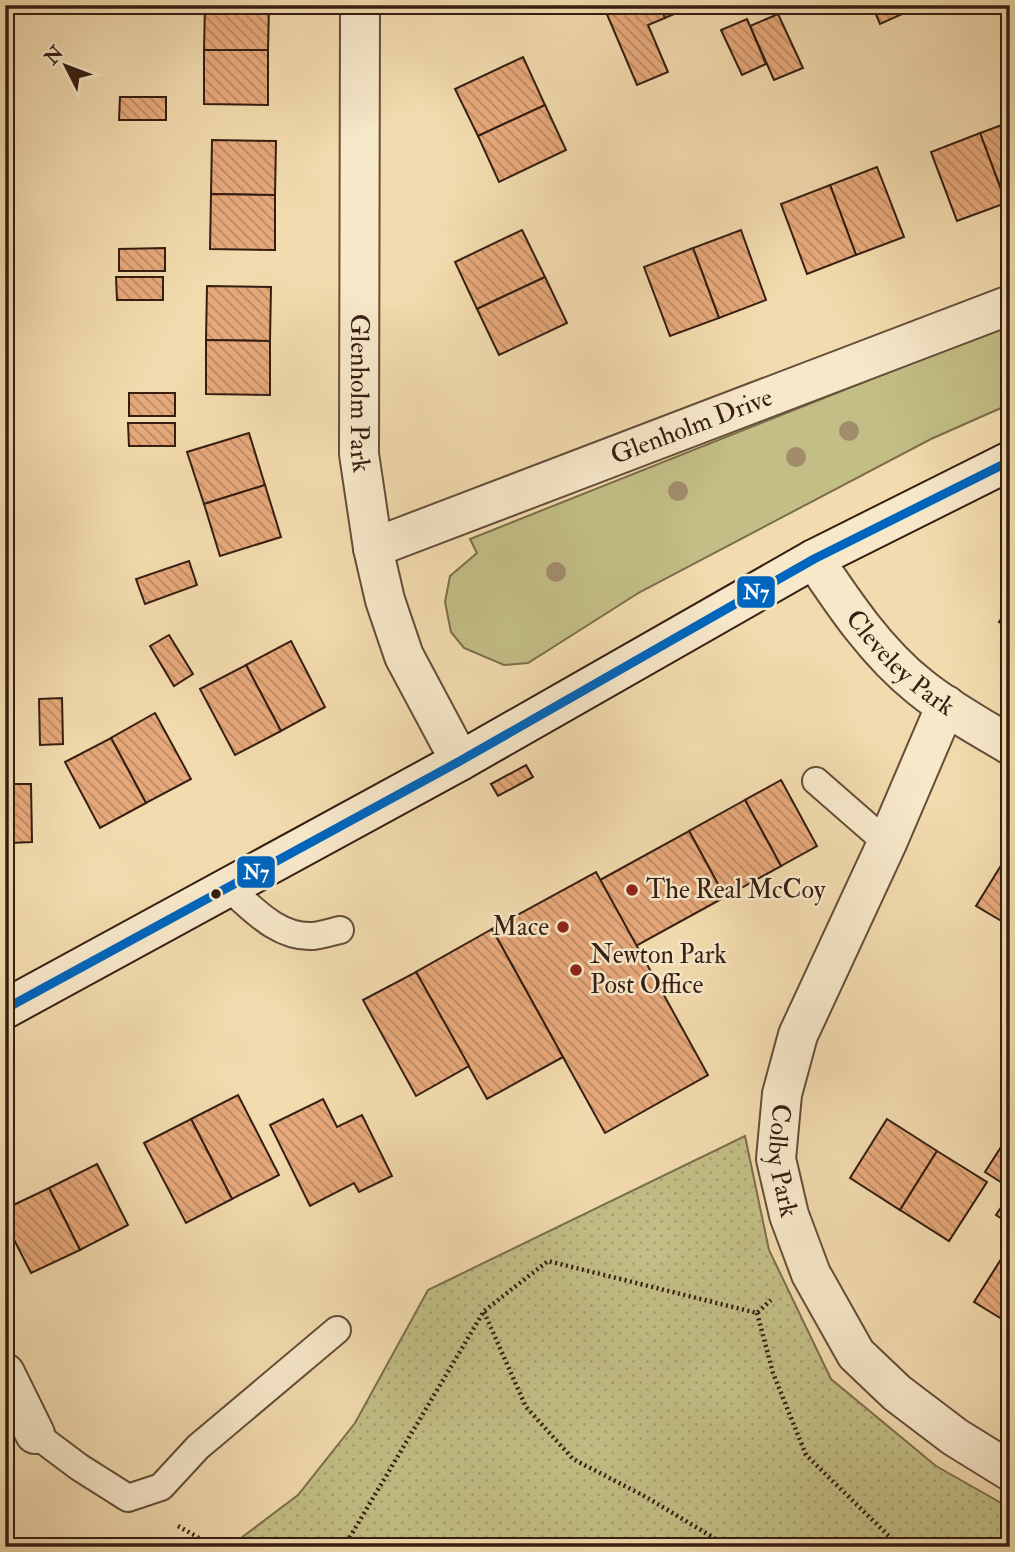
<svg xmlns="http://www.w3.org/2000/svg" width="1015" height="1552" viewBox="0 0 1015 1552" font-family="'IM FELL Double Pica',serif">
	<style>
		.grass { fill: #c2be85; stroke: #7c6e4c; stroke-width: 2 }
		.park { fill: url(#park-dots); stroke: #7c6e4c; stroke-width: 2 }
		.building { fill: url(#building-back-hatch); stroke: #351e12; stroke-width: 2 }
		.lines { fill: none; stroke-linecap: round; stroke-linejoin: round }
		.lane-casing { stroke: #644d39; stroke-width: 30 }
		.street-casing { stroke: #644d39; stroke-width: 42 }
		.secondary-casing { stroke: #351e12; stroke-width: 42 }
		.path { stroke: #351e12; stroke-width: 4.5; stroke-dasharray: 2 3.5; stroke-linecap: butt }
		.lane { stroke: #f7e8ca; stroke-width: 26 }
		.street { stroke: #f7e8ca; stroke-width: 38 }
		.secondary { stroke: #f7e8ca; stroke-width: 38 }
		.bus-1-casing { stroke: #f7e8ca; stroke-width: 14 }
		.bus-1 { stroke: #0065bd; stroke-width: 9 }
		.tree { fill: #a18d6b }
		.poi-dot { fill: #8f2418; stroke: #f7e8ca; stroke-width: 2.5 }
		.bus-dot { fill: #351e12; stroke: #f7e8ca; stroke-width: 2.5 }
		.labels { text-anchor: middle; dominant-baseline: central; stroke-width: 5; stroke-linejoin: round; paint-order: stroke }
		.street-label { font-size: 26px; fill: #351e12; stroke: #f7e8ca }
		.poi-label { font-size: 26px; fill: #351e12; stroke: #f7e8ca; text-anchor: start }
		.line-badge { stroke: #f7e8ca; stroke-width: 2.5 }
		.badge-label { font-size: 19px; text-anchor: middle; font-weight: bold; fill: #fff }
	</style>
	<defs>
		<pattern id="park-dots" width="8" height="8" patternUnits="userSpaceOnUse" patternTransform="scale(1.75)"><rect width="8" height="8" fill="#c2be85"/><path d="M2 2h.1M6 6h.1" fill="none" stroke="#a7a372" stroke-width="1.8" stroke-linecap="round"/></pattern>
		<pattern id="building-back-hatch" width="6" height="6" patternUnits="userSpaceOnUse" patternTransform="scale(1.75)"><rect width="6" height="6" fill="#e7a97b"/><path d="M-1 5l2 2M0 0l6 6M5-1l2 2" fill="none" stroke="#bc8963"/></pattern>
	</defs>
	<rect width="100%" height="100%" fill="#f2dbae"/>
	<filter id="stains"><feTurbulence type="fractalNoise" baseFrequency=".00286" numOctaves="4"/><feColorMatrix values="0 0 0 0 .2 0 0 0 0 .09 0 0 0 0 .02 0 0 0 .5 -.17"/></filter>
	<radialGradient id="worn" r=".72"><stop offset=".6" stop-color="#630" stop-opacity="0"/><stop offset="1" stop-color="#630" stop-opacity=".3"/></radialGradient>
	<polygon class="grass" points="1010,324 1010,404 931,439 640,592 528,663 504,665 464,648 451,632 445,602 450,576 477,553 470,539"/>
	<polygon class="park" points="745,1136 769,1250 831,1379 936,1466 1010,1508 1010,1547 229,1547 298,1495 355,1423 428,1290"/>
	<g class="building">
		<polygon points="205,5 269,5 268,50 204,50"/>
		<polygon points="603,5 660,5 665,18 648,25 668,72 637,85"/>
		<polygon points="660,5 695,5 665,18"/>
		<polygon points="872,5 907,5 909,11 880,24"/>
		<polygon points="778,14 803,68 774,80 750,26"/>
		<polygon points="747,19 766,64 742,75 721,30"/>
		<polygon points="204,50 268,50 268,105 204,104"/>
		<polygon points="523,57 545,105 478,136 455,89"/>
		<polygon points="120,97 166,97 166,120 119,120"/>
		<polygon points="545,105 566,150 499,182 478,136"/>
		<polygon points="1010,122 1010,201 1006,203 980,133"/>
		<polygon points="980,133 1006,203 957,221 931,152"/>
		<polygon points="212,140 276,141 275,195 211,194"/>
		<polygon points="877,167 904,237 856,255 830,185"/>
		<polygon points="830,185 856,255 807,274 781,204"/>
		<polygon points="211,194 275,195 275,250 210,249"/>
		<polygon points="522,230 545,277 477,309 455,262"/>
		<polygon points="741,230 766,300 719,318 693,248"/>
		<polygon points="165,248 165,271 119,271 119,249"/>
		<polygon points="693,248 719,318 670,336 644,267"/>
		<polygon points="116,277 163,277 163,300 117,300"/>
		<polygon points="545,277 567,323 499,355 477,309"/>
		<polygon points="207,286 271,287 270,341 206,340"/>
		<polygon points="206,340 270,341 270,395 206,394"/>
		<rect x="129" y="393" width="46" height="23"/>
		<polygon points="128,423 175,423 175,446 129,446"/>
		<polygon points="249,433 265,485 204,504 187,452"/>
		<polygon points="265,485 281,537 220,556 204,504"/>
		<polygon points="189,561 197,585 145,604 136,579"/>
		<polygon points="1010,606 1010,629 999,622"/>
		<polygon points="169,635 193,674 174,686 150,646"/>
		<polygon points="291,641 325,707 281,731 246,665"/>
		<polygon points="246,665 281,731 235,755 200,689"/>
		<polygon points="62,698 63,744 40,745 39,699"/>
		<polygon points="155,713 191,779 146,803 111,738"/>
		<polygon points="111,738 146,803 100,828 65,762"/>
		<polygon points="526,765 533,777 498,796 491,784"/>
		<polygon points="781,780 817,846 781,866 745,800"/>
		<polygon points="8,784 31,784 32,842 10,843"/>
		<polygon points="745,800 781,866 725,897 689,831"/>
		<polygon points="689,831 725,897 636,946 600,880"/>
		<polygon points="1010,851 1010,926 976,906"/>
		<polygon points="596,872 708,1075 605,1133 492,929"/>
		<polygon points="492,929 563,1057 487,1099 416,972"/>
		<polygon points="416,972 469,1066 416,1096 363,1000"/>
		<polygon points="238,1095 279,1175 232,1199 191,1119"/>
		<polygon points="323,1099 337,1127 362,1115 392,1176 359,1192 354,1183 310,1206 270,1125"/>
		<polygon points="191,1119 232,1199 186,1223 144,1143"/>
		<polygon points="887,1119 937,1151 900,1210 850,1178"/>
		<polygon points="1010,1133 1010,1188 985,1172"/>
		<polygon points="937,1151 987,1182 949,1241 900,1210"/>
		<polygon points="97,1164 128,1225 80,1250 49,1188"/>
		<polygon points="49,1188 80,1250 31,1273 5,1222 5,1209"/>
		<polygon points="1010,1194 1010,1224 996,1215"/>
		<polygon points="1010,1245 1010,1324 974,1302"/>
	</g>
	<g class="lines">
		<defs>
			<g id="lane">
				<polyline points="816,781 887,843"/>
				<path d="M229 888C253 909 278 938 313 936 322 935 331 932 340 930"/>
				<polyline points="35,1434 79,1467 128,1498 161,1487 198,1447 337,1330"/>
			</g>
			<g id="street">
				<path id="s1" d="M360 5 359 454 373 548 385 600 404 656 460 761"/>
				<path id="s2" d="M373 548 1010 305"/>
				<path id="s3" d="M814 559C844 604 877 653 920 687 947 709 980 727 1010 745"/>
				<path id="s4" d="M946 705 887 843 798 1035 782 1094 776 1159 789 1215 811 1274 856 1354 897 1393 955 1437 1010 1471"/>
				<polyline points="5,1373 35,1434"/>
			</g>
			<polyline id="secondary" points="5,1009 460,761 814,559 1010,461"/>
		</defs>
		<use href="#lane" class="lane-casing"/>
		<use href="#street" class="street-casing"/>
		<use href="#secondary" class="secondary-casing"/>
		<g class="path">
			<polyline points="484,1312 526,1407 573,1459 646,1497 729,1547"/>
			<polyline points="757,1313 773,1373 806,1455 900,1547"/>
			<polyline points="178,1526 215,1547"/>
			<polyline points="344,1547 484,1311 548,1261 757,1313 771,1300"/>
		</g>
		<use href="#lane" class="lane"/>
		<use href="#street" class="street"/>
		<use href="#secondary" class="secondary"/>
		<defs>
			<polyline id="bus-1" points="5,1009 460,761 814,559 1010,461"/>
		</defs>
		<use href="#bus-1" class="bus-1-casing"/>
		<use href="#bus-1" class="bus-1"/>
	</g>
	<g class="tree">
		<circle cx="849" cy="431" r="10"/>
		<circle cx="796" cy="457" r="10"/>
		<circle cx="678" cy="491" r="10"/>
		<circle cx="556" cy="572" r="10"/>
	</g>
	<g class="poi-dot">
		<circle cx="632" cy="890" r="7"/>
		<circle cx="563" cy="927" r="7"/>
		<circle cx="576" cy="970" r="7"/>
	</g>
	<circle class="bus-dot" cx="216" cy="894" r="6"/>
	<g class="labels">
		<g class="street-label">
			<text stroke="none"><textPath href="#s1" startOffset="388">Glenholm Park</textPath></text>
			<text stroke="none"><textPath href="#s2" startOffset="341">Glenholm Drive</textPath></text>
			<text stroke="none"><textPath href="#s3" startOffset="136">Cleveley Park</textPath></text>
			<text stroke="none"><textPath href="#s4" startOffset="490">Colby Park</textPath></text>
		</g>
		<g class="poi-label">
			<text x="646" y="890">The Real McCoy</text>
			<text x="549" y="927" text-anchor="end">Mace</text>
			<text x="590" y="955">Newton Park<tspan x="590" dy="30">Post Office</tspan></text>
		</g>
	</g>
	<g class="line-badge">
		<rect x="736" y="575" width="40" height="34" rx="7" fill="#0065bd"/>
		<rect x="236" y="855" width="40" height="34" rx="7" fill="#0065bd"/>
	</g>
	<g class="badge-label">
		<text x="756" y="599">N7</text>
		<text x="256" y="879">N7</text>
	</g>
	<rect width="1015" height="1552" fill="none" stroke="#f2dbae" stroke-width="28"/>
	<rect x="7" y="7" width="1001" height="1538" fill="none" stroke="#351e12" stroke-width="3.5"/>
	<rect x="14" y="14" width="987" height="1524" fill="none" stroke="#351e12" stroke-width="2"/>
	<g transform="translate(66 66) rotate(312)" stroke="#f7e8ca" stroke-width="5" paint-order="stroke">
	<path d="M0-5L12 26L0 18L-12 26Z" fill="#351e12"/>
	<text y="-10" font-size="19" font-weight="bold" text-anchor="middle" fill="#351e12">N</text>
	</g>
	<rect width="100%" height="100%" filter="url(#stains)"/>
	<rect width="100%" height="100%" fill="url(#worn)"/>
</svg>
